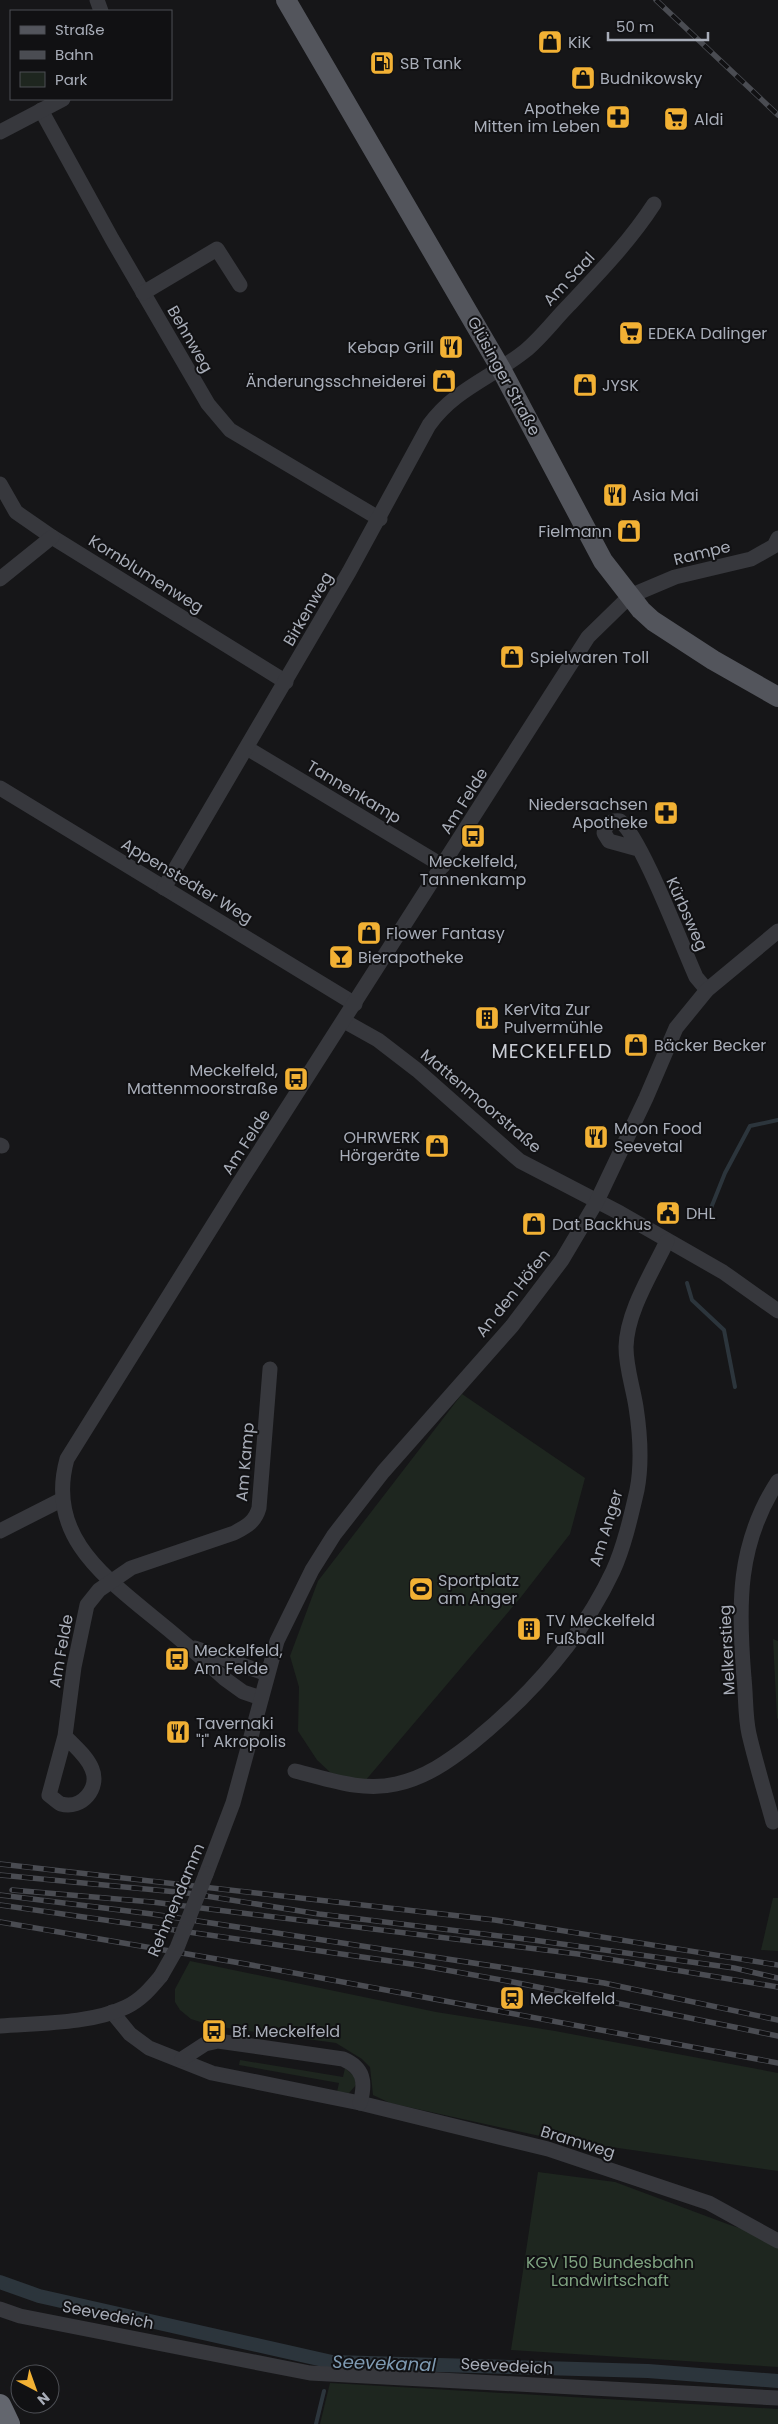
<svg xmlns="http://www.w3.org/2000/svg" width="778" height="2424" viewBox="0 0 778 2424" font-family="Poppins,sans-serif">
	<style>
		.green { fill: #1e261f }
		.lines { fill: none; stroke-linecap: round; stroke-linejoin: round }
		.stream { stroke: #2c353c; stroke-width: 4 }
		.canal { stroke: #2c353c; stroke-width: 14 }
		.minor { stroke: #37383d; stroke-width: 15 }
		.major { stroke: #53555c; stroke-width: 20 }
		.highway { stroke: #63666e; stroke-width: 22 }
		.rail-casing { stroke: #4a4c52; stroke-width: 5.5 }
		.rail { stroke: #111113; stroke-width: 4; stroke-dasharray: 11; stroke-linecap: butt }
		.minor-bridge { stroke: #37383d; stroke-width: 15 }
		.labels { text-anchor: middle; dominant-baseline: central; stroke-width: 4; stroke-linejoin: round; paint-order: stroke }
		.poi-label { font-size: 16px; fill: #a8adb8; stroke: #111113; text-anchor: start }
		.street-label { font-size: 16px; fill: #a8adb8; stroke: #111113 }
		.park-label { font-size: 16px; fill: #7fa381; stroke: #111113 }
		.water-label { font-size: 18px; font-style: italic; fill: #7f9bb3; stroke: #111113 }
		.quarter-label { font-size: 19px; letter-spacing: 1px; fill: #c9ccd4; stroke: #111113 }
	</style>
	<rect width="100%" height="100%" fill="#161618"/>
	<g class="green">
		<polygon points="462,1394 585,1478 570,1534 521,1597 365,1781 333,1775 317,1760 298,1731 299,1687 290,1656 318,1581"/>
		<polygon points="773,1639 778,1641 778,1719 777,1718"/>
		<polygon points="773,1898 778,1898 778,1951 761,1950"/>
		<polygon points="190,1961 436,2012 555,2031 778,2073 778,2171 549,2138 390,2103 373,2095 370,2067 362,2059 336,2043 213,2026 191,2019 180,2010 175,2002 175,1989"/>
		<polygon points="240,2060 343,2077 345,2068 355,2077 356,2085 349,2093 337,2092 339,2083 239,2065"/>
		<polygon points="538,2172 615,2182 730,2225 778,2240 778,2367 511,2350"/>
		<polygon points="330,2383 778,2409 778,2424 320,2424"/>
	</g>
	<g class="lines">
		<g class="stream">
			<polyline points="707,1218 725,1173 750,1126 778,1120"/>
			<polyline points="687,1283 692,1300 724,1330 735,1387"/>
			<polyline points="316,2424 324,2391"/>
		</g>
		<polyline class="canal" points="0,2282 39,2296 332,2362 648,2371 778,2381"/>
		<g class="minor">
			<polyline points="97,0 101,11"/>
			<polyline points="41,110 112,239 208,404 230,430 380,519"/>
			<polyline points="0,132 63,99"/>
			<polyline points="143,293 217,249 240,285"/>
			<polyline points="0,484 16,512 52,537 286,682"/>
			<polyline points="0,579 52,537"/>
			<polyline points="247,748 443,866"/>
			<polyline points="0,788 355,1004"/>
			<path d="M638 849 609 841 604 833C606 824 610 820 620 821 641 837 682 946 696 977L707 990"/>
			<path d="M164 888 349 572 429 425C455 389 491 378 525 351 541 338 555 319 570 304 600 272 630 241 654 204"/>
			<polyline points="344,1021 378,1040 417,1070 520,1161 620,1213 723,1272 778,1311"/>
			<polyline points="0,1145 2,1146"/>
			<polyline points="0,1531 61,1500"/>
			<polyline points="195,1648 267,1674"/>
			<path d="M261 1698 243 1692 225 1679C202 1658 178 1637 153 1617 102 1575 46 1534 67 1459L238 1185 588 637 630 596 675 577 751 559 774 546 778 538"/>
			<path d="M65 1736C74 1746 87 1756 92 1769 100 1788 82 1810 61 1804 57 1802 52 1797 49 1795L65 1736 74 1667 87 1605 99 1590 131 1568 234 1533C247 1526 255 1522 259 1508L270 1369"/>
			<path d="M295 1771C328 1779 362 1792 396 1784 425 1778 449 1761 472 1743 530 1696 581 1639 613 1571 624 1547 631 1516 637 1490 642 1464 640 1433 636 1407 633 1387 626 1368 626 1347 627 1311 652 1273 667 1241"/>
			<path d="M773 1822C765 1793 756 1764 749 1734 745 1716 746 1696 744 1678 738 1605 737 1544 778 1481"/>
			<polyline points="206,1874 233,1803 277,1641 312,1570 334,1535 383,1472 512,1326 562,1260 597,1201 646,1098 676,1028 707,990 778,931"/>
			<polyline points="112,2012 130,2034 149,2048 212,2073 360,2103 548,2149 709,2203 778,2241"/>
			<path d="M0 2026C39 2023 91 2024 126 2007 141 2000 151 1988 161 1976"/>
			<path d="M182 2059 205 2044 218 2041 343 2059C364 2068 366 2082 360 2103"/>
			<polyline points="0,2309 20,2316 310,2373 778,2398"/>
		</g>
		<polyline class="major" points="286,0 501,369 603,561 641,610 653,621 713,660 778,697"/>
		<polyline class="highway" points="0,2405 9,2424"/>
		<defs>
			<g id="rail">
				<polyline points="656,0 778,115"/>
				<polyline points="0,1864 495,1920 778,1965"/>
				<polyline points="0,1875 187,1893 319,1914 533,1940 734,1968 778,1978"/>
				<polyline points="12,1890 152,1902 578,1954 778,1987"/>
				<polyline points="0,1895 152,1914 604,1983 778,2020"/>
				<polyline points="0,1905 418,1965 513,1982 778,2036"/>
				<polyline points="0,1922 246,1964 778,2063"/>
			</g>
		</defs>
		<use href="#rail" class="rail-casing"/>
		<use href="#rail" class="rail"/>
		<polyline class="minor-bridge" points="161,1976 177,1948 206,1874"/>
	</g>
	<defs>
		<symbol id="shop-square" viewBox="-11 -11 22 22"><rect x="-9" y="-9" width="18" height="18" rx="4" fill="#f2b134" stroke="#111113"/><path d="M-5-2.5h2.3a2.7 3.5 0 0 1 5.4 0H5L5.5 6h-11ZM-1.5-2.5h3a1.5 2.3 0 0 0-3 0Z" fill="#111"/></symbol>
		<symbol id="fuel-square" viewBox="-11 -11 22 22"><rect x="-9" y="-9" width="18" height="18" rx="4" fill="#f2b134" stroke="#111113"/><path d="M-5.5-6h7V0h2V4h1.3V-2.5L3-4.5l.8-.8L6-3V5H2.5V1h-1V6h-7ZM-4.2-4.7v3.2H.2V-4.7Z" fill="#111"/></symbol>
		<symbol id="pharmacy-square" viewBox="-11 -11 22 22"><rect x="-9" y="-9" width="18" height="18" rx="4" fill="#f2b134" stroke="#111113"/><path d="M-2-6h4v4h4v4h-4v4h-4v-4h-4v-4h4Z" fill="#111"/></symbol>
		<symbol id="supermarket-square" viewBox="-11 -11 22 22"><rect x="-9" y="-9" width="18" height="18" rx="4" fill="#f2b134" stroke="#111113"/><path d="M-6-5.5h2.5l.6 2H6L4.5 2H-2.5L-4.4-4H-6ZM-1.5 3.2a1.3 1.3 0 1 0 .1 0ZM3 3.2a1.3 1.3 0 1 0 .1 0Z" fill="#111"/></symbol>
		<symbol id="restaurant-square" viewBox="-11 -11 22 22"><rect x="-9" y="-9" width="18" height="18" rx="4" fill="#f2b134" stroke="#111113"/><path d="M-5-6h1v4h1v-4h1v4h1v-4h1v5L-1.5 .5V6h-2V.5L-5-1ZM5-6V6H3V1.5H1.5Q1.5-4 5-6Z" fill="#111"/></symbol>
		<symbol id="bus-square" viewBox="-11 -11 22 22"><rect x="-9" y="-9" width="18" height="18" rx="4" fill="#f2b134" stroke="#111113"/><path d="M-5-6H5V4H4V6H2V4H-2V6H-4V4H-5ZM-3.5-4V0h7V-4ZM-3.5 1.2v1.5H-2V1.2ZM2 1.2v1.5H3.5V1.2Z" fill="#111"/></symbol>
		<symbol id="bar-square" viewBox="-11 -11 22 22"><rect x="-9" y="-9" width="18" height="18" rx="4" fill="#f2b134" stroke="#111113"/><path d="M-6-5H6L.8 .8V4.5H3.5V6h-7V4.5H-.8V.8Z" fill="#111"/></symbol>
		<symbol id="building-square" viewBox="-11 -11 22 22"><rect x="-9" y="-9" width="18" height="18" rx="4" fill="#f2b134" stroke="#111113"/><path d="M-4-6H4V6H1V3H-1V6H-4ZM-2.5-4.3h1.7v1.8h-1.7ZM.8-4.3h1.7v1.8H.8ZM-2.5-1h1.7V.8h-1.7ZM.8-1h1.7V.8H.8Z" fill="#111"/></symbol>
		<symbol id="civic-square" viewBox="-11 -11 22 22"><rect x="-9" y="-9" width="18" height="18" rx="4" fill="#f2b134" stroke="#111113"/><path d="M-.6-6.5H3V-4.5H.6V-3L4-1V1h2V6H-6V1h2V-1L-.6-3ZM-1.2 2.5V6h2.4V2.5Z" fill="#111"/></symbol>
		<symbol id="stadium-square" viewBox="-11 -11 22 22"><rect x="-9" y="-9" width="18" height="18" rx="4" fill="#f2b134" stroke="#111113"/><path d="M0-5a6.5 5 0 1 0 0 10a6.5 5 0 1 0 0-10ZM-3.5-1.8h7v3.6h-7Z" fill="#111"/></symbol>
		<symbol id="station-square" viewBox="-11 -11 22 22"><rect x="-9" y="-9" width="18" height="18" rx="4" fill="#f2b134" stroke="#111113"/><path d="M-3-6H3Q5-6 5-4V2Q5 4 3 4L4.5 6H3L1.5 4h-3L-3 6H-4.5L-3 4Q-5 4-5 2V-4Q-5-6-3-6ZM-3.5-4v3h7v-3ZM-3.5 1v1.5H-2V1ZM2 1v1.5H3.5V1Z" fill="#111"/></symbol>
	</defs>
	<g fill-rule="evenodd">
		<use href="#shop-square" x="536" y="28" width="28" height="28"/>
		<use href="#fuel-square" x="368" y="49" width="28" height="28"/>
		<use href="#shop-square" x="569" y="64" width="28" height="28"/>
		<use href="#pharmacy-square" x="604" y="103" width="28" height="28"/>
		<use href="#supermarket-square" x="662" y="105" width="28" height="28"/>
		<use href="#supermarket-square" x="617" y="319" width="28" height="28"/>
		<use href="#restaurant-square" x="437" y="333" width="28" height="28"/>
		<use href="#shop-square" x="430" y="367" width="28" height="28"/>
		<use href="#shop-square" x="571" y="371" width="28" height="28"/>
		<use href="#restaurant-square" x="601" y="481" width="28" height="28"/>
		<use href="#shop-square" x="615" y="517" width="28" height="28"/>
		<use href="#shop-square" x="498" y="643" width="28" height="28"/>
		<use href="#pharmacy-square" x="652" y="799" width="28" height="28"/>
		<use href="#bus-square" x="459" y="822" width="28" height="28"/>
		<use href="#shop-square" x="355" y="919" width="28" height="28"/>
		<use href="#bar-square" x="327" y="943" width="28" height="28"/>
		<use href="#building-square" x="473" y="1004" width="28" height="28"/>
		<use href="#shop-square" x="622" y="1031" width="28" height="28"/>
		<use href="#bus-square" x="282" y="1065" width="28" height="28"/>
		<use href="#restaurant-square" x="582" y="1123" width="28" height="28"/>
		<use href="#shop-square" x="423" y="1132" width="28" height="28"/>
		<use href="#civic-square" x="654" y="1199" width="28" height="28"/>
		<use href="#shop-square" x="520" y="1210" width="28" height="28"/>
		<use href="#stadium-square" x="407" y="1575" width="28" height="28"/>
		<use href="#building-square" x="515" y="1615" width="28" height="28"/>
		<use href="#bus-square" x="163" y="1645" width="28" height="28"/>
		<use href="#restaurant-square" x="164" y="1718" width="28" height="28"/>
		<use href="#station-square" x="498" y="1984" width="28" height="28"/>
		<use href="#bus-square" x="200" y="2017" width="28" height="28"/>
	</g>
	<g class="labels">
		<g class="poi-label">
			<text x="568" y="42">KiK</text>
			<text x="400" y="63">SB Tank</text>
			<text x="600" y="78">Budnikowsky</text>
			<text x="600" y="108" text-anchor="end">Apotheke<tspan x="600" dy="18">Mitten im Leben</tspan></text>
			<text x="694" y="119">Aldi</text>
			<text x="648" y="333">EDEKA Dalinger</text>
			<text x="434" y="347" text-anchor="end">Kebap Grill</text>
			<text x="426" y="381" text-anchor="end">Änderungsschneiderei</text>
			<text x="602" y="385">JYSK</text>
			<text x="632" y="495">Asia Mai</text>
			<text x="612" y="531" text-anchor="end">Fielmann</text>
			<text x="530" y="657">Spielwaren Toll</text>
			<text x="648" y="804" text-anchor="end">Niedersachsen<tspan x="648" dy="18">Apotheke</tspan></text>
			<text x="473" y="861" text-anchor="middle">Meckelfeld,<tspan x="473" dy="18">Tannenkamp</tspan></text>
			<text x="386" y="933">Flower Fantasy</text>
			<text x="358" y="957">Bierapotheke</text>
			<text x="504" y="1009">KerVita Zur<tspan x="504" dy="18">Pulvermühle</tspan></text>
			<text x="654" y="1045">Bäcker Becker</text>
			<text x="278" y="1070" text-anchor="end">Meckelfeld,<tspan x="278" dy="18">Mattenmoorstraße</tspan></text>
			<text x="614" y="1128">Moon Food<tspan x="614" dy="18">Seevetal</tspan></text>
			<text x="420" y="1137" text-anchor="end">OHRWERK<tspan x="420" dy="18">Hörgeräte</tspan></text>
			<text x="686" y="1213">DHL</text>
			<text x="552" y="1224">Dat Backhus</text>
			<text x="438" y="1580">Sportplatz<tspan x="438" dy="18">am Anger</tspan></text>
			<text x="546" y="1620">TV Meckelfeld<tspan x="546" dy="18">Fußball</tspan></text>
			<text x="194" y="1650">Meckelfeld,<tspan x="194" dy="18">Am Felde</tspan></text>
			<text x="196" y="1723">Tavernaki<tspan x="196" dy="18">"i" Akropolis</tspan></text>
			<text x="530" y="1998">Meckelfeld</text>
			<text x="232" y="2031">Bf. Meckelfeld</text>
		</g>
		<g class="street-label">
			<text transform="translate(569 279) rotate(-47)">Am Saal</text>
			<text transform="translate(190 339) rotate(60)">Behnweg</text>
			<text transform="translate(504 376) rotate(61)">Glüsinger Straße</text>
			<text transform="translate(702 553) rotate(-14)">Rampe</text>
			<text transform="translate(146 574) rotate(32)">Kornblumenweg</text>
			<text transform="translate(308 609) rotate(-60)">Birkenweg</text>
			<text transform="translate(354 792) rotate(31)">Tannenkamp</text>
			<text transform="translate(464 801) rotate(-58)">Am Felde</text>
			<text transform="translate(187 881) rotate(31)">Appenstedter Weg</text>
			<text transform="translate(687 914) rotate(66)">Kürbsweg</text>
			<text transform="translate(481 1101) rotate(40)">Mattenmoorstraße</text>
			<text transform="translate(246 1142) rotate(-57)">Am Felde</text>
			<text transform="translate(513 1293) rotate(-51)">An den Höfen</text>
			<text transform="translate(245 1462) rotate(-85)">Am Kamp</text>
			<text transform="translate(606 1528) rotate(-73)">Am Anger</text>
			<text transform="translate(727 1650) rotate(-93)">Melkerstieg</text>
			<text transform="translate(61 1651) rotate(-80)">Am Felde</text>
			<text transform="translate(176 1900) rotate(-67)">Rehmendamm</text>
			<text transform="translate(578 2142) rotate(17)">Bramweg</text>
			<text transform="translate(108 2315) rotate(11)">Seevedeich</text>
			<text transform="translate(507 2366) rotate(3)">Seevedeich</text>
		</g>
		<g class="park-label">
			<text x="610" y="2262">KGV 150 Bundesbahn<tspan x="610" dy="18">Landwirtschaft</tspan></text>
		</g>
		<g class="water-label">
			<text transform="translate(384 2363) rotate(2)">Seevekanal</text>
		</g>
		<g class="quarter-label">
			<text x="552" y="1051">MECKELFELD</text>
		</g>
	</g>
	<rect x="10" y="10" width="162" height="90" fill="#111113" stroke="#4d4f55"/>
	<rect x="20" y="26" width="25" height="8" fill="#53555c" stroke="#4d4f55"/>
	<text x="55" y="35" font-size="15" fill="#a8adb8">Straße</text>
	<rect x="20" y="51" width="25" height="8" fill="#4a4c52" stroke="#4d4f55"/>
	<text x="55" y="60" font-size="15" fill="#a8adb8">Bahn</text>
	<rect x="20" y="72" width="25" height="15" fill="#1e261f" stroke="#4d4f55"/>
	<text x="55" y="85" font-size="15" fill="#a8adb8">Park</text>
	<g transform="translate(35 2389) rotate(139)"><circle r="24" fill="#111113" stroke="#4d4f55"/>
	<path d="M0-4L9 19L0 12L-9 19Z" fill="#f2b134"/>
	<text y="-8" font-size="14" font-weight="bold" text-anchor="middle" fill="#a8adb8">N</text>
	</g>
	<path d="M608 32v8h100v-8" fill="none" stroke="#a8adb8" stroke-width="2.5"/>
	<text x="616" y="32" font-size="15" fill="#a8adb8" stroke="#111113" stroke-width="4" paint-order="stroke">50 m</text>
</svg>
